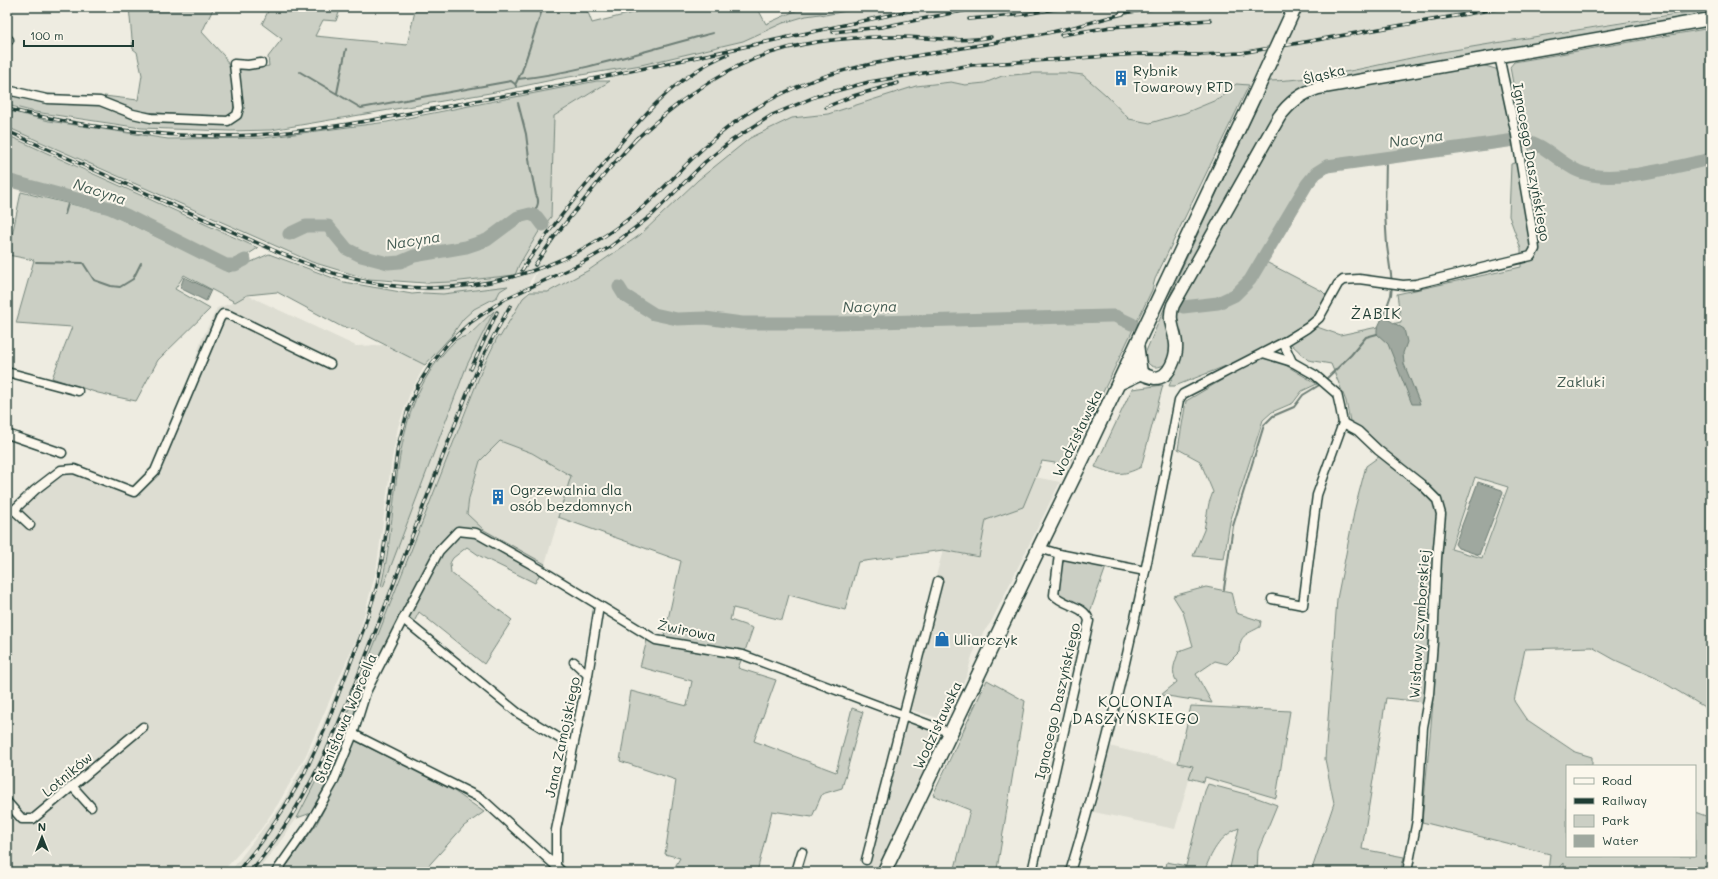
<svg xmlns="http://www.w3.org/2000/svg" width="1718" height="879" viewBox="0 0 1718 879" font-family="Mali,sans-serif">
	<style>
		.built { fill: #ddddd2; fill-rule: evenodd }
		.green { fill: #cbcfc4; stroke: #75867c; fill-rule: evenodd }
		.water { fill: #9fa89f; stroke: #6c7d74 }
		.lines { fill: none; stroke-linecap: round; stroke-linejoin: round }
		.stream { stroke: #6c7d74; stroke-width: 2 }
		.river { stroke: #9fa89f; stroke-width: 13 }
		.street-casing { stroke: #1f3d34; stroke-width: 11 }
		.secondary-casing { stroke: #1f3d34; stroke-width: 15 }
		.primary-casing { stroke: #1f3d34; stroke-width: 16 }
		.street { stroke: #fbf7ec; stroke-width: 8 }
		.secondary { stroke: #fbf7ec; stroke-width: 12 }
		.primary { stroke: #fbf7ec; stroke-width: 13 }
		.rail-casing { stroke: #1f3d34; stroke-width: 3.5 }
		.rail { stroke: #fbf7ec; stroke-width: 2; stroke-dasharray: 6; stroke-linecap: butt }
		.primary-bridge-casing { stroke: #1f3d34; stroke-width: 16; stroke-linecap: butt }
		.primary-bridge { stroke: #fbf7ec; stroke-width: 13 }
		.labels { text-anchor: middle; dominant-baseline: central; stroke-width: 4; stroke-linejoin: round; paint-order: stroke }
		.poi-label { font-size: 14px; fill: #1f3d34; stroke: #fbf7ec; text-anchor: start }
		.street-label { font-size: 14px; fill: #1f3d34; stroke: #fbf7ec }
		.park-label { font-size: 14px; fill: #415a51; stroke: #fbf7ec }
		.water-label { font-size: 15px; font-style: italic; fill: #455d54; stroke: #fbf7ec }
		.neighbourhood-label { font-size: 15px; letter-spacing: 1px; fill: #1f3d34; stroke: #fbf7ec }
	</style>
	<rect width="100%" height="100%" fill="#eeece1"/>
	<filter id="ink" filterUnits="userSpaceOnUse"><feTurbulence type="fractalNoise" baseFrequency=".025" numOctaves="2"/><feDisplacementMap in="SourceGraphic" scale="8" xChannelSelector="R" yChannelSelector="G"/><feConvolveMatrix kernelMatrix="1 2 1 2 8 2 1 2 1" color-interpolation-filters="sRGB"/></filter>
	<g filter="url(#ink)">
		<g class="built">
			<path d="M868 7H1711L1460 49 1297 80 1269 81 1249 85 1236 84 1221 98 1185 113 1150 123 1129 119 1106 95 1083 75 1067 73 1002 76 985 83 965 85 951 82 916 86 828 114 792 118 698 180 640 235 589 270 548 292H530L537 269 530 281 526 296 500 337 471 396 355 697 319 779 297 818 277 846 257 872H230L283 802 319 734 367 613 378 572 395 451 404 414 414 388 436 352 452 335 463 319 474 309 497 297 500 291 506 287 443 294 423 293 425 283 484 279 516 273 519 265 538 233 551 217 554 116 610 81 606 70 641 65 742 41 783 23 806 16 820 14 825 15ZM493 312 467 365 383 586H381L386 560 403 438 414 404 433 367 457 340 469 334Z"/>
			<polygon points="247,295 356,346 385,345 425,365 410,393 398,427 392,458 376,571 360,630 306,755 278,804 261,829 222,872 7,872 7,514 68,469 133,493 141,491 158,476 168,452 201,341 217,308 235,302"/>
			<polygon points="500,441 532,453 571,477 545,564 484,530 466,514 469,498 480,461"/>
			<polygon points="1035,477 1060,482 991,622 983,633 972,656 967,675 945,720 911,710 910,706 916,676 935,580 943,550 979,557 986,520 1023,507"/>
			<polygon points="905,722 939,732 942,736 877,872 866,872"/>
			<polygon points="1109,746 1193,766 1175,829 1094,812"/>
		</g>
		<g class="green">
			<polygon points="129,7 214,7 202,32 224,56 231,70 234,113 226,118 131,111 108,100 104,96 138,100 142,75 137,52 133,49"/>
			<polygon points="270,7 341,7 336,21 323,20 315,36 407,45 416,7 586,7 592,23 636,12 634,7 757,7 766,24 804,7 868,7 825,15 820,14 806,16 783,23 743,41 641,65 557,79 490,93 271,130 230,131 141,128 35,112 7,105 7,94 41,102 94,103 107,106 129,116 230,124 237,120 240,116 239,69 269,66 268,57 282,39 262,24"/>
			<path d="M1711 8V15L1295 95 1165 313C1169 330 1174 348 1166 364 1154 370 1149 367 1144 356L1179 274 1269 81C1324 80 1382 63 1436 53 1528 37 1620 24 1711 8Z"/>
			<path d="M1711 28V711L1656 678 1615 660 1592 647 1525 649 1514 701 1526 719 1575 752 1592 757V766H1567V856H1695V812L1711 818V872H1564V863L1556 872H1548L1550 854 1422 822 1433 703 1386 698 1362 849 1404 857 1400 872H1311L1334 803 1325 759 1337 599 1355 508 1366 466 1380 456 1383 448 1350 421 1346 401 1331 364 1308 360 1290 343 1317 327 1340 335 1401 322 1397 294 1521 267V249L1509 216 1511 164 1533 158 1522 134 1510 67 1514 62ZM1475 477 1508 487 1482 558 1451 549Z"/>
			<polygon points="1482,65 1499,70 1512,137 1468,145 1471,149 1326,169 1315,178 1257,274 1248,285 1216,301 1215,300 1181,304 1272,138 1288,113 1303,99 1330,90"/>
			<polygon points="1034,73 1067,73 1083,75 1106,95 1129,119 1150,123 1185,113 1221,98 1236,84 1249,85 1155,279 1152,290 1068,465 1042,461 1023,507 986,520 979,557 943,550 858,562 845,610 789,595 782,620 733,608 730,620 753,628 745,651 664,637 681,561 558,517 571,476 532,453 500,441 480,461 469,498 467,514 484,530 545,564 535,583 480,556 467,547 453,558 450,563 451,573 512,620 484,664 419,612 413,624 400,618 328,780 311,813 297,818 336,742 483,367 498,336 500,337 523,298 530,292 548,292 589,270 640,235 698,180 750,138 792,118 828,114 916,86 951,82 965,85 985,83 1002,76"/>
			<polygon points="597,81 610,81 554,116 551,217 538,233 519,265 515,275 451,282 425,283 368,279 312,262 7,127 7,110 49,121 168,139 263,138 387,122"/>
			<polygon points="7,135 258,248 236,262 226,262 131,214 108,204 7,177"/>
			<polygon points="21,192 108,213 229,272 269,254 344,282 412,294 423,293 443,294 508,286 500,291 497,297 474,309 463,319 452,335 425,365 354,329 342,327 277,292 247,295 235,302 184,275 175,289 210,309 158,360 136,401 98,393 52,378 72,327 16,323 34,260 8,255"/>
			<path d="M1266 262 1322 291 1326 295 1316 316 1299 327 1251 356 1175 386H1169L1176 368 1177 311C1193 309 1210 308 1226 303 1244 298 1258 277 1266 262Z"/>
			<path d="M494 311 467 365 383 587 381 586C400 509 388 418 443 354 447 349 452 344 456 340 460 337 466 337 470 334 478 327 486 318 494 311Z"/>
			<polygon points="1261,357 1282,363 1317,384 1302,391 1293,403 1272,412 1263,420 1230,522 1224,559 1193,556 1204,530 1209,503 1213,492 1200,461 1178,449 1186,401"/>
			<path d="M1163 385 1141 467C1122 477 1114 474 1095 467L1132 389Z"/>
			<polygon points="1061,558 1106,567 1090,612 1059,598 1056,593"/>
			<path d="M1206 587 1231 592 1236 613 1261 621 1260 627C1245 635 1240 635 1239 652L1227 664 1215 661 1196 674 1212 703 1161 695 1177 682C1170 671 1175 663 1179 651L1193 646 1183 612 1173 596Z"/>
			<polygon points="647,640 659,644 742,658 738,668 776,680 754,741 836,772 852,708 863,712 842,788 822,794 812,817 772,811 757,872 672,872 680,858 665,854 676,780 620,761 631,691 687,706 692,681 640,667"/>
			<polygon points="987,680 1025,701 997,869 1008,872 954,872 970,810 933,795"/>
			<polygon points="1191,706 1290,711 1276,798 1205,777 1204,782 1189,778 1193,766 1178,763"/>
			<polygon points="354,740 454,791 484,812 464,826 423,872 287,872 284,869 316,825 333,792"/>
			<path d="M1208 784 1249 795 1277 805 1258 851 1257 872H1229L1239 828C1219 836 1211 854 1204 872H1165L1167 862 1186 866 1205 791Z"/>
		</g>
		<g class="water">
			<polygon points="184,277 211,290 206,301 180,288"/>
			<polygon points="1385,312 1389,320 1404,329 1407,342 1403,353 1404,364 1420,404 1412,404 1388,344 1377,334 1377,329"/>
			<polygon points="1478,482 1502,490 1503,493 1479,555 1458,548 1455,544"/>
		</g>
		<g class="lines">
			<g class="stream">
				<polyline points="300,72 361,108 511,81 515,84 516,86"/>
				<path d="M518 79C585 72 649 49 713 33"/>
				<polyline points="516,83 522,71 543,7"/>
				<polyline points="337,93 346,49"/>
				<path d="M518 103 526 134 530 166 536 195C541 202 536 208 533 215"/>
				<polyline points="1386,159 1385,212 1387,246 1392,282"/>
				<polyline points="65,214 70,197"/>
				<polyline points="36,262 83,263 94,280 111,286 120,287 133,279 141,263"/>
				<polyline points="1385,312 1391,295 1392,286"/>
				<polyline points="1324,381 1351,355 1366,337 1377,334"/>
				<polyline points="1224,589 1233,526 1264,425 1273,416 1294,407 1303,395 1321,384"/>
			</g>
			<g class="river">
				<polyline points="7,180 110,208 128,216 226,265 235,265 245,260"/>
				<polyline points="289,234 306,226 328,226 347,249 361,256 388,263 400,262 414,256 466,247 487,240 518,217 530,214 537,217 543,225"/>
				<polyline points="619,287 624,295 654,314 677,319 705,318 742,323 836,323 1110,316 1115,316 1132,324"/>
				<path d="M1183 307 1218 303 1235 295 1250 280 1307 184 1316 173 1327 166 1522 139C1544 144 1559 162 1578 171 1609 186 1677 166 1711 159"/>
			</g>
			<defs>
				<g id="street">
					<polyline points="7,40 9,40"/>
					<polyline points="7,90 47,99 100,101 133,114 151,118 228,121 237,115 239,108 234,64 248,65 261,63"/>
					<polyline points="1283,342 1292,362"/>
					<polyline points="1263,353 1292,362 1315,375 1337,394 1340,407 1343,423 1317,495 1303,605 1272,599"/>
					<polyline points="7,372 78,391"/>
					<polyline points="1343,423 1358,431 1378,450 1421,484 1437,500 1441,514 1437,558 1433,642 1429,694 1423,727 1417,820 1407,872"/>
					<polyline points="7,434 62,453"/>
					<polyline points="14,510 30,525"/>
					<polyline points="7,512 14,510 35,490 61,470 74,469 134,492 155,471 220,318 223,314 229,315 330,364"/>
					<polyline points="1039,548 1059,554 1145,571"/>
					<polyline points="403,619 518,713 572,746"/>
					<polyline points="574,662 588,675"/>
					<polyline points="353,734 482,799 556,866"/>
					<polyline points="72,786 91,807"/>
					<polyline points="7,802 22,819 33,819 143,727"/>
					<polyline points="866,860 938,581"/>
					<polyline points="276,872 309,825 333,783 353,734 366,692 403,619 439,551 458,531 476,533 538,568 656,640 743,655 951,733"/>
					<polyline points="562,872 556,866 556,830 588,675 599,606"/>
					<polyline points="796,872 802,852"/>
					<path d="M1032 872 1089 621C1086 606 1064 606 1054 595L1059 554"/>
					<path d="M1070 872C1117 717 1149 558 1179 400L1183 394 1286 341 1307 328 1319 318 1338 284 1343 280 1359 279 1403 285 1416 284 1531 256 1535 249 1534 241 1516 135 1499 56"/>
				</g>
				<g id="secondary">
					<polyline points="1137,344 1141,373"/>
					<path d="M1132 370C1139 372 1148 377 1155 378 1170 378 1177 356 1176 344 1175 330 1167 320 1173 305L1279 117C1289 103 1302 93 1318 88L1711 19"/>
				</g>
				<g id="primary">
					<polyline points="1119,383 1141,373"/>
					<polyline points="884,872 1039,548 1083,458 1255,94"/>
				</g>
			</defs>
			<use href="#street" class="street-casing"/>
			<use href="#secondary" class="secondary-casing"/>
			<use href="#primary" class="primary-casing"/>
			<use href="#street" class="street"/>
			<use href="#secondary" class="secondary"/>
			<use href="#primary" class="primary"/>
			<defs>
				<g id="rail">
					<polyline points="1119,14 1160,7"/>
					<polyline points="969,19 1026,14 1066,7"/>
					<polyline points="833,32 882,27 982,7"/>
					<polyline points="1061,35 1111,27 1210,20"/>
					<polyline points="826,107 853,96 898,83"/>
					<path d="M7 109C88 128 171 140 254 135 332 130 409 113 486 99 634 73 780 38 928 7"/>
					<path d="M7 131 280 253C307 264 334 275 363 281 463 302 566 274 643 207 663 190 680 170 699 152 729 124 761 102 799 86 847 65 900 59 951 50 989 43 1028 38 1065 29 1085 25 1104 18 1123 14"/>
					<path d="M635 140C722 62 779 36 897 37 929 37 959 43 991 37"/>
					<polyline points="535,265 555,236 609,169 638,137"/>
					<path d="M522 270C544 236 570 204 596 173 634 126 670 78 728 54"/>
					<polyline points="471,369 497,312"/>
					<polyline points="237,872 260,844 284,808 304,774 324,731 364,628 377,586 383,555 398,446 408,410 418,385 432,363 449,342 471,322 505,299 578,265 610,247 652,215 705,162 731,141 772,115 817,96 869,82 972,65 1139,54 1200,55 1241,53 1507,7"/>
					<path d="M250 872C314 798 346 707 381 617 409 543 438 468 467 394L485 352 510 306"/>
				</g>
			</defs>
			<use href="#rail" class="rail-casing"/>
			<use href="#rail" class="rail"/>
			<defs>
				<polyline id="primary-bridge" points="1255,94 1295,7"/>
			</defs>
			<use href="#primary-bridge" class="primary-bridge-casing"/>
			<use href="#primary-bridge" class="primary-bridge"/>
		</g>
	</g>
	<defs>
		<symbol id="building-bare" viewBox="-9 -9 18 18"><path d="M-4-6H4V6H1V3H-1V6H-4ZM-2.5-4.3h1.7v1.8h-1.7ZM.8-4.3h1.7v1.8H.8ZM-2.5-1h1.7V.8h-1.7ZM.8-1h1.7V.8H.8Z" fill="#1f6fb2" stroke="#fbf7ec" stroke-width="2.5" paint-order="stroke"/></symbol>
		<symbol id="shop-bare" viewBox="-9 -9 18 18"><path d="M-5-2.5h2.3a2.7 3.5 0 0 1 5.4 0H5L5.5 6h-11ZM-1.5-2.5h3a1.5 2.3 0 0 0-3 0Z" fill="#1f6fb2" stroke="#fbf7ec" stroke-width="2.5" paint-order="stroke"/></symbol>
	</defs>
	<g fill-rule="evenodd">
		<use href="#building-bare" x="1110" y="67" width="22" height="22"/>
		<use href="#building-bare" x="487" y="486" width="22" height="22"/>
		<use href="#shop-bare" x="931" y="628" width="22" height="22"/>
	</g>
	<g class="labels">
		<g class="poi-label">
			<text x="1133" y="70">Rybnik<tspan x="1133" dy="16">Towarowy RTD</tspan></text>
			<text x="510" y="489">Ogrzewalnia dla<tspan x="510" dy="16">osób bezdomnych</tspan></text>
			<text x="954" y="639">Uliarczyk</text>
		</g>
		<g class="street-label">
			<text transform="translate(1324 74) rotate(-14)">Śląska</text>
			<text transform="translate(1532 162) rotate(80)">Ignacego Daszyńskiego</text>
			<text transform="translate(1077 433) rotate(-64)">Wodzisławska</text>
			<text transform="translate(1419 624) rotate(-86)">Wisławy Szymborskiej</text>
			<text transform="translate(687 630) rotate(12)">Żwirowa</text>
			<text transform="translate(1057 701) rotate(-77)">Ignacego Daszyńskiego</text>
			<text transform="translate(345 718) rotate(-67)">Stanisława Worcella</text>
			<text transform="translate(937 725) rotate(-65)">Wodzisławska</text>
			<text transform="translate(562 737) rotate(-78)">Jana Zamojskiego</text>
			<text transform="translate(67 774) rotate(-40)">Lotników</text>
		</g>
		<g class="park-label">
			<text x="1581" y="381">Zakluki</text>
		</g>
		<g class="water-label">
			<text transform="translate(1416 138) rotate(-8)">Nacyna</text>
			<text transform="translate(100 191) rotate(18)">Nacyna</text>
			<text transform="translate(413 240) rotate(-9)">Nacyna</text>
			<text transform="translate(870 306) rotate(-1)">Nacyna</text>
		</g>
		<g class="neighbourhood-label">
			<text x="1376" y="313">ŻABIK</text>
			<text x="1136" y="701">KOLONIA<tspan x="1136" dy="17">DASZYŃSKIEGO</tspan></text>
		</g>
	</g>
	<rect width="1718" height="879" fill="none" stroke="#fbf7ec" stroke-width="24"/>
	<rect x="12" y="12" width="1694" height="855" fill="none" stroke="#1f3d34" stroke-width="1.5" filter="url(#ink)"/>
	<rect x="1566" y="765" width="130" height="92" fill="#fbf7ec" stroke="#a3ada2"/>
	<rect x="1574" y="778" width="20" height="6" fill="#fbf7ec" stroke="#a3ada2"/>
	<text x="1602" y="785" font-size="12" fill="#1f3d34">Road</text>
	<rect x="1574" y="798" width="20" height="6" fill="#1f3d34" stroke="#a3ada2"/>
	<text x="1602" y="805" font-size="12" fill="#1f3d34">Railway</text>
	<rect x="1574" y="815" width="20" height="12" fill="#cbcfc4" stroke="#a3ada2"/>
	<text x="1602" y="825" font-size="12" fill="#1f3d34">Park</text>
	<rect x="1574" y="835" width="20" height="12" fill="#9fa89f" stroke="#a3ada2"/>
	<text x="1602" y="845" font-size="12" fill="#1f3d34">Water</text>
	<g transform="translate(42 837)" stroke="#fbf7ec" stroke-width="3" paint-order="stroke">
	<path d="M0-3L7 15L0 10L-7 15Z" fill="#1f3d34"/>
	<text y="-6" font-size="11" font-weight="bold" text-anchor="middle" fill="#1f3d34">N</text>
	</g>
	<path d="M24 40v6h109v-6" fill="none" stroke="#1f3d34" stroke-width="2"/>
	<text x="30" y="40" font-size="12" fill="#1f3d34" stroke="#fbf7ec" stroke-width="3" paint-order="stroke">100 m</text>
</svg>
